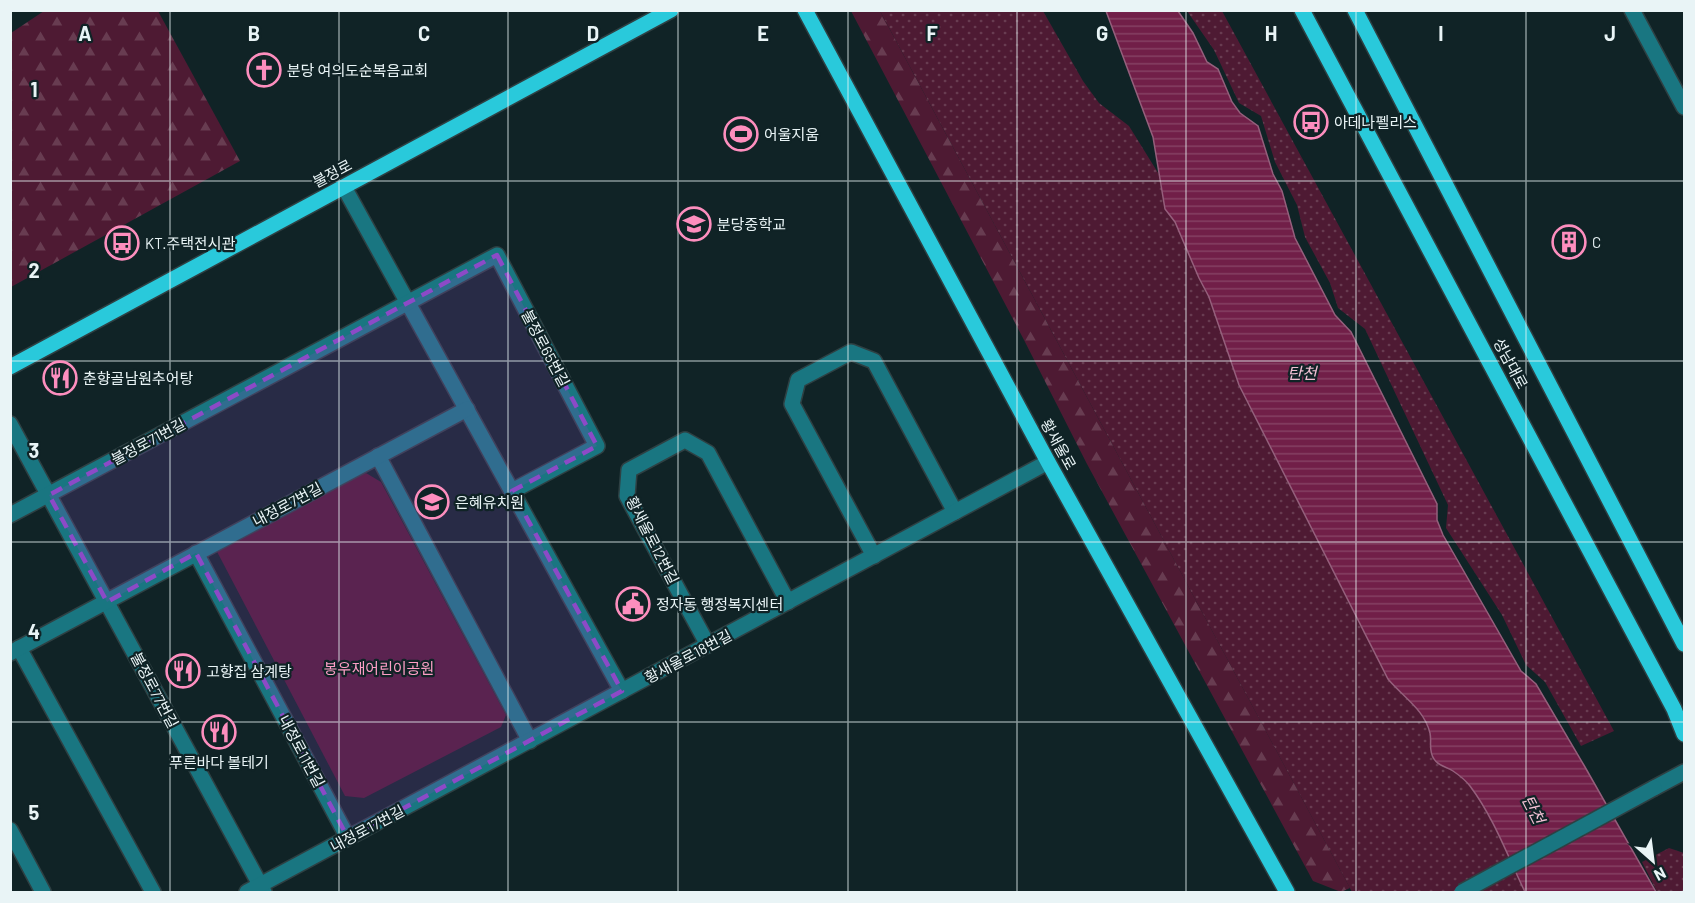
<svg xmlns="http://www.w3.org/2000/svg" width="1695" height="903" viewBox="0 0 1695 903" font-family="Barlow,'Noto Sans KR',sans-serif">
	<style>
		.grass { fill: url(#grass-dots) }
		.forest { fill: url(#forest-firs) }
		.park { fill: #4e1a33 }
		.water { fill: url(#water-rules); stroke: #955f7c; stroke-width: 1.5 }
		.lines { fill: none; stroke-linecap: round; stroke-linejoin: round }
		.minor-casing { stroke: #2e4043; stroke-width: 18 }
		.major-casing { stroke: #2e4043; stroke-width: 18 }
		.minor { stroke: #197681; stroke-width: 15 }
		.major { stroke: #29c9db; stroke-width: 15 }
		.minor-bridge-casing { stroke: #2e4043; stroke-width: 18; stroke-linecap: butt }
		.minor-bridge { stroke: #197681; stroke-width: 15 }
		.marked { fill: #8c4ac7; fill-opacity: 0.2; stroke: #8c4ac7; stroke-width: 4.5; stroke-dasharray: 12 8; stroke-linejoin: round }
		.grid { fill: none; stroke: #e9f4f6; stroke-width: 1.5; stroke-opacity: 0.55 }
		.labels { text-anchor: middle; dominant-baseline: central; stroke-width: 4.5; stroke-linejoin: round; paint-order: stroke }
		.poi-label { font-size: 15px; fill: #e9f4f6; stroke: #102326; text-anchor: start }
		.street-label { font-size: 15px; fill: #e9f4f6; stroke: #102326 }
		.park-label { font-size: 15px; fill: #fd9ec6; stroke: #102326 }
		.water-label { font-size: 16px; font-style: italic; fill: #f2c1d4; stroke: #102326 }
		.grid-label { font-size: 20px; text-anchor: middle; font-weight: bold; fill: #e9f4f6; stroke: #102326; stroke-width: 4.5; stroke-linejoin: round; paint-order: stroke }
	</style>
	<defs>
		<pattern id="grass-dots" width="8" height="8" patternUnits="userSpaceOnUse" patternTransform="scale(1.5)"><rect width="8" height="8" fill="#4e1a33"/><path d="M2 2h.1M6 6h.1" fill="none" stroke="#683c51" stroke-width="1.8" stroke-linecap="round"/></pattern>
		<pattern id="forest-firs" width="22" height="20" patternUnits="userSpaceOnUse" patternTransform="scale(1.5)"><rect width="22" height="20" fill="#4e1a33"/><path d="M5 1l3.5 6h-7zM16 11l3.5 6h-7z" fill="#683c51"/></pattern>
		<pattern id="water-rules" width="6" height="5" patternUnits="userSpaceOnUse" patternTransform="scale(1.5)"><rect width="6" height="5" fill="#711f48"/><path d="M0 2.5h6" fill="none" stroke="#854063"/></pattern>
	</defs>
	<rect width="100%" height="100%" fill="#102326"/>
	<g class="grass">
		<path d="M880 11H1043L1083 81 1099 103 1129 126 1160 176 1165 209 1175 222 1199 278 1209 297 1239 386 1388 679C1403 697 1424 709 1430 733 1432 742 1428 750 1434 759 1438 766 1447 767 1453 771 1459 775 1466 781 1470 786 1494 818 1508 857 1525 892H1352Z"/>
		<polygon points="1187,11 1222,11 1614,731 1581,746 1545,682 1526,665 1502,615 1446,528 1448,505 1365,329 1338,308 1330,283 1305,237 1297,205 1275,162 1261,116 1239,103 1214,50"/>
		<polygon points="1669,848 1684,853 1684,892 1657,892 1642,862"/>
	</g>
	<g class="forest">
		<polygon points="44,11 158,11 240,161 11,287 11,33"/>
		<polygon points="851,11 880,11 1350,888 1341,892 1313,881 1087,464 1024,340"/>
	</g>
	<polygon class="park" points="366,473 381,482 506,715 501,727 364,798 345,796 213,544 238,530"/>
	<path class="water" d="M1106 11H1178L1193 33 1207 62 1218 69 1232 102 1240 113 1258 126 1273 174 1282 191 1295 238 1335 315 1351 332 1437 504V520L1443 535 1521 671 1536 684 1585 767 1656 892H1525C1508 857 1494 818 1470 786 1466 781 1459 775 1453 771 1447 767 1438 766 1434 759 1428 750 1432 742 1430 733 1424 709 1403 697 1388 679L1239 385 1209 297 1199 278 1175 222 1165 209 1153 137Z"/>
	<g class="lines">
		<defs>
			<g id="minor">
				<polyline points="1632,10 1684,107"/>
				<polyline points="344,187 622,691"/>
				<polyline points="10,424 264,892"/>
				<polyline points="378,456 530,741"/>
				<polyline points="10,515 497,255 597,446 512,491"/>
				<polyline points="196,553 348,838"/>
				<polyline points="874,556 792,404 798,380 851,352 874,361 955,512"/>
				<polyline points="708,645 627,496 629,470 685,440 708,453 788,602"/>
				<polyline points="19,648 153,892"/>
				<polyline points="10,653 467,409"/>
				<polyline points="1654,788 1684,772"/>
				<polyline points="10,830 43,892"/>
				<polyline points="247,892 1048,462"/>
			</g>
			<g id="major">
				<polyline points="805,10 1048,462 1287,892"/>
				<polyline points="1302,10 1674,709 1684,734"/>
				<polyline points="1355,10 1684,644"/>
				<polyline points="10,367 671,10"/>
			</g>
		</defs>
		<use href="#minor" class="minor-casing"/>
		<use href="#major" class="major-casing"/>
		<use href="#minor" class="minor"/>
		<use href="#major" class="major"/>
		<defs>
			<polyline id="minor-bridge" points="1462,892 1654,788"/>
		</defs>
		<use href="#minor-bridge" class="minor-bridge-casing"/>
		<use href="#minor-bridge" class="minor-bridge"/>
	</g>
	<path class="marked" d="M497 255 597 446 512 491 622 691 348 838 196 553 107 602 49 495Z"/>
	<path class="grid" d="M170 10V892M339 10V892M508 10V892M678 10V892M848 10V892M1017 10V892M1186 10V892M1356 10V892M1526 10V892M10 181H1684M10 361H1684M10 542H1684M10 722H1684"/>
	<defs>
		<symbol id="church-ring" viewBox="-11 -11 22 22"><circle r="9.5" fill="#102326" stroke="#fd8ebe" stroke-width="1.5"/><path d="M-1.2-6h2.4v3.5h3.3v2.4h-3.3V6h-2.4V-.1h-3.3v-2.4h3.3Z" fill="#fd8ebe"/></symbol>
		<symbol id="bus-ring" viewBox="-11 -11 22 22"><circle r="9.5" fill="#102326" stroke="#fd8ebe" stroke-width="1.5"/><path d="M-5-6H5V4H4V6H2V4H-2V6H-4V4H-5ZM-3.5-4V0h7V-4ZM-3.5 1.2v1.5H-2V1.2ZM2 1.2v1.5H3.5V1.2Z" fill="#fd8ebe"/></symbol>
		<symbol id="stadium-ring" viewBox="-11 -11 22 22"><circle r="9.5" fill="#102326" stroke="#fd8ebe" stroke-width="1.5"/><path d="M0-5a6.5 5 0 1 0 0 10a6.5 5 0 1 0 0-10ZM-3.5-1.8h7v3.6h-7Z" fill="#fd8ebe"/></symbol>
		<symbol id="school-ring" viewBox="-11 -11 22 22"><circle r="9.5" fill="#102326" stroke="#fd8ebe" stroke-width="1.5"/><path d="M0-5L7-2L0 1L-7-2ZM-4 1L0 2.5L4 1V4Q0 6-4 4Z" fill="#fd8ebe"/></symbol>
		<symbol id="building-ring" viewBox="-11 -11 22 22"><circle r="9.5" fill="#102326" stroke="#fd8ebe" stroke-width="1.5"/><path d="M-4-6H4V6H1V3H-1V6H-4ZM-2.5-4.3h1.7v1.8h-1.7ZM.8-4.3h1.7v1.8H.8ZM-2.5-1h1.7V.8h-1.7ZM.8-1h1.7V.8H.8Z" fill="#fd8ebe"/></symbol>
		<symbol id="restaurant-ring" viewBox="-11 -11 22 22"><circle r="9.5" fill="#102326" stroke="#fd8ebe" stroke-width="1.5"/><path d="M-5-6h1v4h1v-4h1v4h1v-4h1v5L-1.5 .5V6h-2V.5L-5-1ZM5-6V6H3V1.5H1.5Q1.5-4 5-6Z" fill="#fd8ebe"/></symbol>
		<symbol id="civic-ring" viewBox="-11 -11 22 22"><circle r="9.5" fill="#102326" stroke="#fd8ebe" stroke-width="1.5"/><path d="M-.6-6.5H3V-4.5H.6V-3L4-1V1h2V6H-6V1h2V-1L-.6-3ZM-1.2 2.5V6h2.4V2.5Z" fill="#fd8ebe"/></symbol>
	</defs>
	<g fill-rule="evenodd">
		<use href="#church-ring" x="245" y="51" width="38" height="38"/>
		<use href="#bus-ring" x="1292" y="103" width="38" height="38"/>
		<use href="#stadium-ring" x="722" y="115" width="38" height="38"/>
		<use href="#school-ring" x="675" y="205" width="38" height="38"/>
		<use href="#building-ring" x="1550" y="223" width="38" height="38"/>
		<use href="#bus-ring" x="103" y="224" width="38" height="38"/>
		<use href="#restaurant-ring" x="41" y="359" width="38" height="38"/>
		<use href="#school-ring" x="413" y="483" width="38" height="38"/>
		<use href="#civic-ring" x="614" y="585" width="38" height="38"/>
		<use href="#restaurant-ring" x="164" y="652" width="38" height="38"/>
		<use href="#restaurant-ring" x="200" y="713" width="38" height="38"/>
	</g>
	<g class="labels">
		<g class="poi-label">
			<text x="287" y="70">분당 여의도순복음교회</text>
			<text x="1334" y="122">아데나펠리스</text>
			<text x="764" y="134">어울지움</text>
			<text x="717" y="224">분당중학교</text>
			<text x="1592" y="242">C</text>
			<text x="145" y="243">KT.주택전시관</text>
			<text x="83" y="378">춘향골남원추어탕</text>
			<text x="455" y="502">은혜유치원</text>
			<text x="656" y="604">정자동 행정복지센터</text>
			<text x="206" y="671">고향집 삼계탕</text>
			<text x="219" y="762" text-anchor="middle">푸른바다 볼테기</text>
		</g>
		<g class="street-label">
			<text transform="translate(332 173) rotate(-28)">불정로</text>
			<text transform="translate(546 348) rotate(62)">불정로65번길</text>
			<text transform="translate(1511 363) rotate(62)">성남대로</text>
			<text transform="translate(148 441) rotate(-28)">불정로71번길</text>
			<text transform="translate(1059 444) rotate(61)">황새울로</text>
			<text transform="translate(287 504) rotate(-28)">내정로7번길</text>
			<text transform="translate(653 540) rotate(63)">황새울로12번길</text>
			<text transform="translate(688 656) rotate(-28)">황새울로18번길</text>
			<text transform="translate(155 690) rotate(62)">불정로77번길</text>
			<text transform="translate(302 751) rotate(62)">내정로11번길</text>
			<text transform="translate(367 828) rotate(-28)">내정로17번길</text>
		</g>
		<g class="park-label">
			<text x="379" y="668">봉우재어린이공원</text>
		</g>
		<g class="water-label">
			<text x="1302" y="372">탄천</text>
			<text transform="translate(1534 809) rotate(63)">탄천</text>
		</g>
	</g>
	<g class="grid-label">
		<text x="85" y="41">A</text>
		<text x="254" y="41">B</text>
		<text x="424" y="41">C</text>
		<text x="593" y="41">D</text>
		<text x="763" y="41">E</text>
		<text x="932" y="41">F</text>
		<text x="1102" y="41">G</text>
		<text x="1271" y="41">H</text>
		<text x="1441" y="41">I</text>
		<text x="1610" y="41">J</text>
		<text x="34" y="97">1</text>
		<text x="34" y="278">2</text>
		<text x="34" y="458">3</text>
		<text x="34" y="639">4</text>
		<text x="34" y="820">5</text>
	</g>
	<rect width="1695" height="903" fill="none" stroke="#e9f4f6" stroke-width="24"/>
	<g transform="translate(1653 861) rotate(152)" stroke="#102326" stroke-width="4.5" paint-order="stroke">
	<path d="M0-4.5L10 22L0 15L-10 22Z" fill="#e9f4f6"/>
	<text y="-9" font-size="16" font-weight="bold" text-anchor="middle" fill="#e9f4f6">N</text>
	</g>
</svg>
